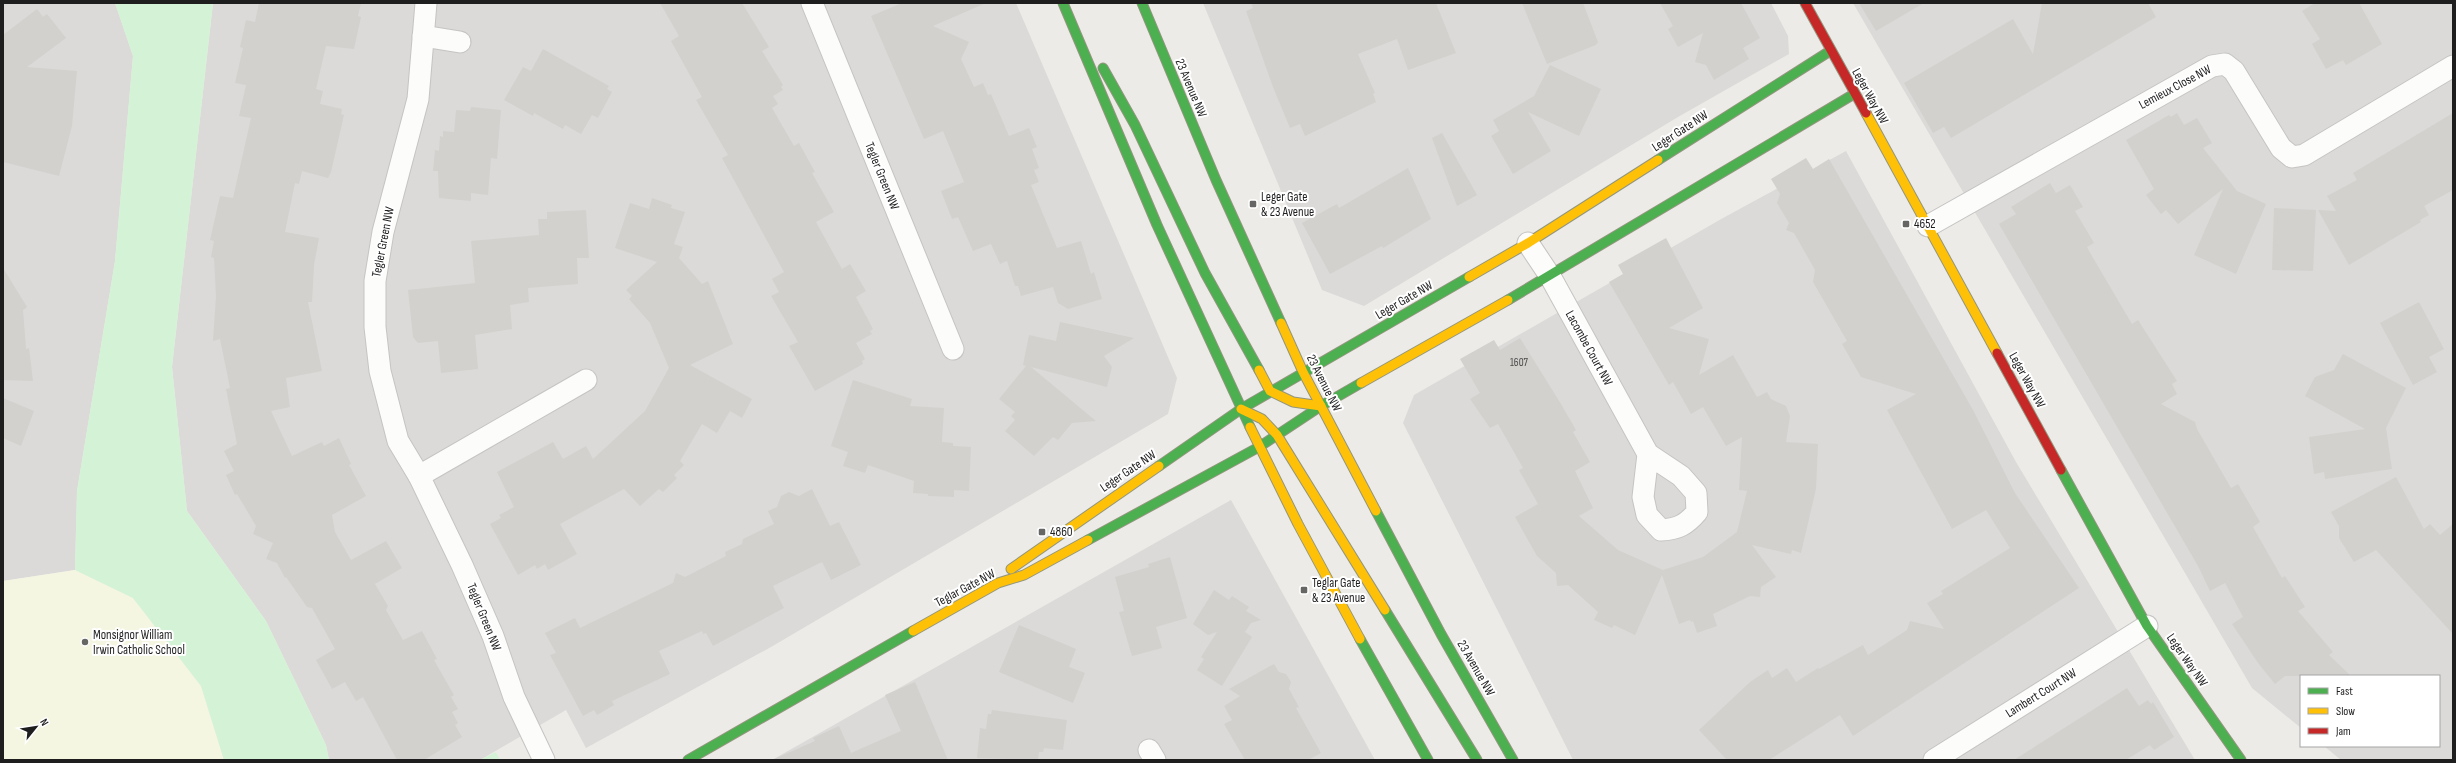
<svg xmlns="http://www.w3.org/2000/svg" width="2456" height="763" viewBox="0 0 2456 763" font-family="'Sofia Sans Condensed',sans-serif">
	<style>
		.residential { fill: #dbdad8 }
		.education { fill: #f5f6e2 }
		.park { fill: #d4f3d6 }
		.building { fill: #d3d1ce }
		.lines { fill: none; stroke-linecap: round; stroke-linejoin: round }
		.street-casing { stroke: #c5c4c3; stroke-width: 23 }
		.fast-casing { stroke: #93967e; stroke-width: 11 }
		.slow-casing { stroke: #93967e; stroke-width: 11 }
		.jam-casing { stroke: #93967e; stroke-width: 11 }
		.street { stroke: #fcfcfb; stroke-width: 21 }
		.fast { stroke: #4caf50; stroke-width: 9 }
		.slow { stroke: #ffc107; stroke-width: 9 }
		.jam { stroke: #c62828; stroke-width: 9 }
		.poi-dot { fill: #666664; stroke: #fff; stroke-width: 1.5 }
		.labels { text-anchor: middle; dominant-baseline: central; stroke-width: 4; stroke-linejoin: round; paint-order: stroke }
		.number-label { font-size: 11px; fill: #4b4b4a }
		.street-label { font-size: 13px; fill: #1e1e1e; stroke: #fff }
		.poi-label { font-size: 13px; fill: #1e1e1e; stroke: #fff; text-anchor: start }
	</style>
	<rect width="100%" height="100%" fill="#ecebe7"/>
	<g class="residential">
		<polygon points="3,3 115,3 133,56 115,261 77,491 75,570 3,581"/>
		<polygon points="213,3 1016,3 1177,378 1168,414 771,647 586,748 566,710 480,760 329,760 326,745 266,621 187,511 172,367"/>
		<polygon points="1203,3 1771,3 1788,36 1789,54 1678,117 1364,306 1322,290"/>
		<polygon points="1853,3 2453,3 2453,760 2341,760 2324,746 2439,746 2439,676 2301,676 2301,728 2252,688"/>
		<polygon points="1846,151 2016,462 2195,760 1573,760 1403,423 1414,395 1723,218"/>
		<polygon points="1231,500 1375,760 772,760"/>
	</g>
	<polygon class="education" points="75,570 133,598 201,686 224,760 3,760 3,581"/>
	<g class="park">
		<polygon points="115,3 213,3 172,367 187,511 266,621 326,745 329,760 224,760 201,686 133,598 75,570 77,491 115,261 133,56"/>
		<polygon points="496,752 500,760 480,760"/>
	</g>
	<g class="building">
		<polygon points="259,3 361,3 358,16 361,17 354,49 326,46 316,89 323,91 320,104 342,109 341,114 344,115 331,172 328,178 302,171 299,184 295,183 285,232 319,238 314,265 312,302 308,302 322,371 286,378 290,407 271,411 292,456 322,442 324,446 339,438 351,464 349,465 366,496 332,515 335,532 351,560 386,541 402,568 375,584 388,606 386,610 403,640 422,631 437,659 434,660 454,695 451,697 458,709 452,712 458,723 455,725 462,737 424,760 397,760 363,697 356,701 345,682 332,689 316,660 335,649 312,608 307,607 286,577 285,578 277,563 266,559 273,543 253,534 256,526 237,494 235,495 226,475 234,471 224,451 237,444 226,389 230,388 220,339 213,341 216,296 214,258 211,257 214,241 210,240 220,196 233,198 251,118 239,116 246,85 235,83 243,48 240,47 246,20 255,22"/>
		<polygon points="660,3 742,3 769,47 762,51 783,85 781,87 783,90 773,96 778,104 772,108 794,146 799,143 815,172 812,173 834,212 816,222 842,269 850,264 866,291 856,297 873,329 870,331 872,334 856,343 865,359 862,361 863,364 815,391 789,346 798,342 771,296 779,292 772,279 784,272 722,158 728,155 696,100 702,97 671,41 679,36"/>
		<polygon points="902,3 986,3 933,26 969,42 961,59 974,87 983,83 988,95 991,94 1009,136 1029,128 1037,147 1032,149 1039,168 1034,170 1039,182 1031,185 1057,248 1081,241 1091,274 1094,272 1102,299 1068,309 1058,303 1053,287 1021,296 1018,286 1015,286 1007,261 1000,264 991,244 973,251 958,217 952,219 941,191 964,182 943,131 924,139 871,16"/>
		<polygon points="1251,3 1436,3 1456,53 1408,70 1397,39 1358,54 1375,93 1373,94 1376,102 1305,136 1300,124 1290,128 1273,87 1246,11 1253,8"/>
		<polygon points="1522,3 1583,3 1598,42 1596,45 1547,64"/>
		<polygon points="1660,3 1741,3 1760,38 1743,48 1749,59 1714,80 1706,65 1695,62 1703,33 1678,47 1668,29 1673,26"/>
		<polygon points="1859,3 1924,3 1876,31"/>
		<polygon points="2042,3 2148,3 2156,17 1951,138 1944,127 1933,133 1904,83 2013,19 2033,54"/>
		<polygon points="2315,3 2359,3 2382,44 2346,65 2343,60 2326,69 2312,44 2320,39 2302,11"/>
		<polygon points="37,9 43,17 47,14 66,38 27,67 77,71 72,126 59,176 3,162 3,35"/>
		<polygon points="543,49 609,86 607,89 612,92 598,118 592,115 581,134 565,125 563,129 534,113 533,116 504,100 523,67 531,71"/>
		<polygon points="1550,65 1601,89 1579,136 1528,112 1551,151 1513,174 1491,136 1499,131 1493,120 1534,96"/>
		<polygon points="471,107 501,110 497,159 491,158 488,195 471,193 471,201 439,198 438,171 433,171 435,150 439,151 440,136 443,137 443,131 454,132 456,110 470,111"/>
		<polygon points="2177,113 2184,125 2197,118 2212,143 2203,148 2237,191 2266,204 2236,274 2194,255 2223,189 2178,224 2166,210 2161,214 2146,195 2154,189 2126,140 2169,115 2171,117"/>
		<polygon points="2453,113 2453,190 2424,206 2429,215 2420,220 2421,222 2349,265 2318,210 2336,211 2327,196 2357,180 2353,173"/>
		<polygon points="1442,133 1477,195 1457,206 1432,138"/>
		<polygon points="1806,158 1813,169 1829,159 1973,410 2015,493 2079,588 1853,736 1840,715 1769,760 1727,760 1699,730 1750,682 1768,670 1772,678 1787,668 1796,682 1818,668 1819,669 1863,645 1868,655 1907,630 1910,621 1944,629 1927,603 1943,594 1941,591 2010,548 1986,510 1952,529 1887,410 1916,394 1861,377 1842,344 1847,341 1813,282 1815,270 1794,233 1786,230 1789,223 1777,203 1780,194 1771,179"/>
		<polygon points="1408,168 1431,219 1383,248 1382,246 1330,274 1302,223 1337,204 1339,208"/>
		<polygon points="2050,183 2056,193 2070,185 2083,207 2075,211 2094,243 2087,247 2089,251 2132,324 2138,320 2177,381 2172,384 2177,394 2161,404 2195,422 2197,429 2231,488 2238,484 2260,522 2253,527 2282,578 2285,576 2305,607 2298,611 2333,652 2329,655 2351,676 2285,676 2275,684 2258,663 2232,624 2243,617 2225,583 2210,591 2198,566 1999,224 2016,214 2011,207"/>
		<polygon points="652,198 672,205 671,208 685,212 674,244 683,247 679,258 702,284 708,281 733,344 690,365 752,399 742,418 730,411 717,433 702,424 680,461 684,465 674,475 677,478 663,492 659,489 640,506 624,489 560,524 577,554 548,570 545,564 537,569 535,565 518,575 490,524 501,518 499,515 514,507 497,472 553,442 563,459 586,446 593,459 645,411 669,368 650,323 629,299 632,296 626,290 657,262 615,248 630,203 649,209"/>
		<polygon points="2274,208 2316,210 2313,271 2272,270"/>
		<polygon points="586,210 589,258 577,258 578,284 528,288 529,302 510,305 512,329 475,335 478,369 441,373 438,341 418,343 413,337 408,290 475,283 471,241 539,235 538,219 547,219 547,212"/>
		<polygon points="1666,238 1703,308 1669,328 1709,339 1699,375 1733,355 1757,397 1767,392 1771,399 1786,406 1790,416 1786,442 1818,444 1816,489 1801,553 1792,550 1791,554 1752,545 1776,577 1761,587 1760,597 1750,596 1713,614 1717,626 1697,633 1693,621 1691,622 1690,620 1679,624 1662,575 1635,635 1614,625 1612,628 1594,620 1598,612 1568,585 1557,586 1556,573 1537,556 1515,517 1538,504 1519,470 1523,468 1498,424 1490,428 1470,399 1480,393 1460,359 1494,340 1500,350 1520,338 1561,404 1576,430 1573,432 1590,462 1575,471 1593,508 1579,516 1618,550 1663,570 1703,557 1737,532 1747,491 1739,490 1742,437 1726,446 1703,407 1691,414 1673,382 1669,385 1609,282 1623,274 1618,265"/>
		<polygon points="3,268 27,307 23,310 26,349 29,348 33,381 3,380"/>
		<polygon points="2419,302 2444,349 2429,357 2437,372 2413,385 2380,323"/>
		<polygon points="1060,322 1134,338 1104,356 1112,367 1107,387 1031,367 1096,421 1072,423 1058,440 1053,437 1034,456 1005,431 1015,420 1011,416 1015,412 999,399 1026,366 1023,365 1029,335 1056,341"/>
		<polygon points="2343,354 2406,388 2386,428 2392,469 2325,479 2324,472 2314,474 2309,437 2365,429 2305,396 2315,377 2334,370"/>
		<polygon points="853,380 912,399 910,406 944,408 942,442 953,443 953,446 971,447 969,491 954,490 954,497 928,496 928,494 913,493 914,481 868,465 865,473 843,466 848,452 831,446"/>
		<polygon points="3,398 34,411 21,446 3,438"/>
		<polygon points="2396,477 2424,529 2430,524 2440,535 2453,524 2453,634 2376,550 2354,562 2339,538 2339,526 2331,512"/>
		<polygon points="812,489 830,526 839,522 861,565 831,580 822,562 773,586 784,608 713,646 706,633 703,634 702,631 659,651 670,674 612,701 614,705 597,715 594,710 583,716 550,655 556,653 545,633 575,618 580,628 673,583 676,573 685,577 726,556 725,552 742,544 743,539 774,524 768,511 777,507 781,496 789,492 799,496"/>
		<polygon points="1170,557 1187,618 1156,627 1162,648 1132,656 1119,612 1124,611 1115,577 1149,567 1148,564"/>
		<polygon points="1214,590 1229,600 1232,596 1249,607 1246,611 1261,620 1251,623 1245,632 1252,637 1222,686 1197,670 1204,659 1201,657 1217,632 1208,635 1193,624"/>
		<polygon points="1019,625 1076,649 1069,667 1085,673 1073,703 999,672"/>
		<polygon points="1274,664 1279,672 1286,674 1291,682 1289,689 1299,707 1296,708 1321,753 1308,760 1245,760 1224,724 1232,720 1224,706 1240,696 1229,689"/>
		<polygon points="915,682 948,760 772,760 815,741 813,738 839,726 851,753 901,731 885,695"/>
		<polygon points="2127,688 2139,706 2148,700 2151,704 2153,702 2174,737 2154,750 2150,745 2126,760 2014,760"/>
		<polygon points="992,710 1067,720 1063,750 1044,748 1043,752 1039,752 1038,760 977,758 980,728 986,729 988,714 991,714"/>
	</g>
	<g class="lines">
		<defs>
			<g id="street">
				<polyline points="426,3 418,99 383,232 375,281 375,327 380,371 398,441 419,476 462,565 493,636 514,697 544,760"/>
				<polyline points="812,3 953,349"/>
				<polyline points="423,36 460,42"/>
				<polyline points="1928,226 2212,66 2225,64 2234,71 2281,148 2292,157 2304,155 2453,66"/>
				<path d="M1528 243 1550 276 1648 454 1643 497 1647 515 1661 530C1678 529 1686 525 1697 512L1696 493 1681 476 1648 454"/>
				<polyline points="419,476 586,380"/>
				<polyline points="1149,750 1155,760"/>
				<polyline points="1934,760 2147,626"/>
			</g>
			<g id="fast">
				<polyline points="1063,3 1157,225 1250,427"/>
				<polyline points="1142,3 1216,180 1281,323"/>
				<polyline points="1103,68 1135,125 1205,273 1259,370"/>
				<polyline points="1658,160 1830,51"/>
				<polyline points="1508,300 1854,94"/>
				<polyline points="1159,466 1241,409 1469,277"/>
				<polyline points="2061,470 2147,626 2241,760"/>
				<polyline points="1376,511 1441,634 1513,760"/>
				<polyline points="1088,540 1259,447 1321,406 1361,383"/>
				<polyline points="1385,610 1477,760"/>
				<polyline points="1360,639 1428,760"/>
				<polyline points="688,760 913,631"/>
			</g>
			<g id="slow">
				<polyline points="1866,113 1997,353"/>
				<polyline points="1469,277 1528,243 1658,160"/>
				<polyline points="1281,323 1303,372 1376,511"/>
				<polyline points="1259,370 1270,391 1293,402 1321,406"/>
				<polyline points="1361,383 1508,300"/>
				<polyline points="1241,409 1262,419 1277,435 1385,610"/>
				<polyline points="1250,427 1298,524 1360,639"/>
				<polyline points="1011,569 1159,466"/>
				<polyline points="913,631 998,583 1024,575 1088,540"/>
			</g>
			<g id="jam">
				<polyline points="1805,3 1866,113"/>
				<polyline points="1997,353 2061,470"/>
			</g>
		</defs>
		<use href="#street" class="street-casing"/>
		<use href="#fast" class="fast-casing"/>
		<use href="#slow" class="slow-casing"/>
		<use href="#jam" class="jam-casing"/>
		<use href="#street" class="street"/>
		<use href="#fast" class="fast"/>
		<use href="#slow" class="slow"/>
		<use href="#jam" class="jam"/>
	</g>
	<g class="poi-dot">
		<rect x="1249" y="200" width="8" height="8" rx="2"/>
		<rect x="1902" y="220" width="8" height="8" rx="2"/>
		<rect x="1038" y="528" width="8" height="8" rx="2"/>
		<rect x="1300" y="586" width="8" height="8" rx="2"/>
		<circle cx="85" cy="642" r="4"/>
	</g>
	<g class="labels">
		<g class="number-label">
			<text x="1519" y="362">1607</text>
		</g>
		<g class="street-label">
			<text transform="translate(2175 87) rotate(-28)">Lemieux Close NW</text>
			<text transform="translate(1191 88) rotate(67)">23 Avenue NW</text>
			<text transform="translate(1870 96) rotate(61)">Leger Way NW</text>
			<text transform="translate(1680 131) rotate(-33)">Leger Gate NW</text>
			<text transform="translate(882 176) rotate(68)">Tegler Green NW</text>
			<text transform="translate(383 242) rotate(-79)">Tegler Green NW</text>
			<text transform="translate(1404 300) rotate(-30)">Leger Gate NW</text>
			<text transform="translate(1589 348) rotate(61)">Lacombe Court NW</text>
			<text transform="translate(2027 380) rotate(61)">Leger Way NW</text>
			<text transform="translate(1324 383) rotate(63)">23 Avenue NW</text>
			<text transform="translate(1128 471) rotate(-34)">Leger Gate NW</text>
			<text transform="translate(965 588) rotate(-28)">Teglar Gate NW</text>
			<text transform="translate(484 617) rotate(68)">Tegler Green NW</text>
			<text transform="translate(2187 660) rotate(55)">Leger Way NW</text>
			<text transform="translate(1476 668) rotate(60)">23 Avenue NW</text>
			<text transform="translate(2041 693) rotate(-32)">Lambert Court NW</text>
		</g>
		<g class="poi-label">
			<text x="1261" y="197">Leger Gate<tspan x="1261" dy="15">&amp; 23 Avenue</tspan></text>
			<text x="1914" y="224">4652</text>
			<text x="1050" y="532">4860</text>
			<text x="1312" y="583">Teglar Gate<tspan x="1312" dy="15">&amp; 23 Avenue</tspan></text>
			<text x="93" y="635">Monsignor William<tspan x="93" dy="15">Irwin Catholic School</tspan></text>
		</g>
	</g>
	<rect width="2456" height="763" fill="none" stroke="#1e1e1e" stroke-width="8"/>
	<rect x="2300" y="675" width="140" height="72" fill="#ffffff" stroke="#a5a5a5"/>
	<rect x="2308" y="688" width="20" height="6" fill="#4caf50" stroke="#a5a5a5"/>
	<text x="2336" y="695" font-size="12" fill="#1e1e1e">Fast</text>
	<rect x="2308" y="708" width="20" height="6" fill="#ffc107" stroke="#a5a5a5"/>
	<text x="2336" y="715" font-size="12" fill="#1e1e1e">Slow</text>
	<rect x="2308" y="728" width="20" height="6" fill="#c62828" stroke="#a5a5a5"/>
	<text x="2336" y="735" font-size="12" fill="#1e1e1e">Jam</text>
	<g transform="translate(36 727) rotate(60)" stroke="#ffffff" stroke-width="3" paint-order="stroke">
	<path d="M0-3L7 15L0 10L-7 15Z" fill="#1e1e1e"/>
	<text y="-6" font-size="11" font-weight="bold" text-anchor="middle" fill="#1e1e1e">N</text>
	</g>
</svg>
